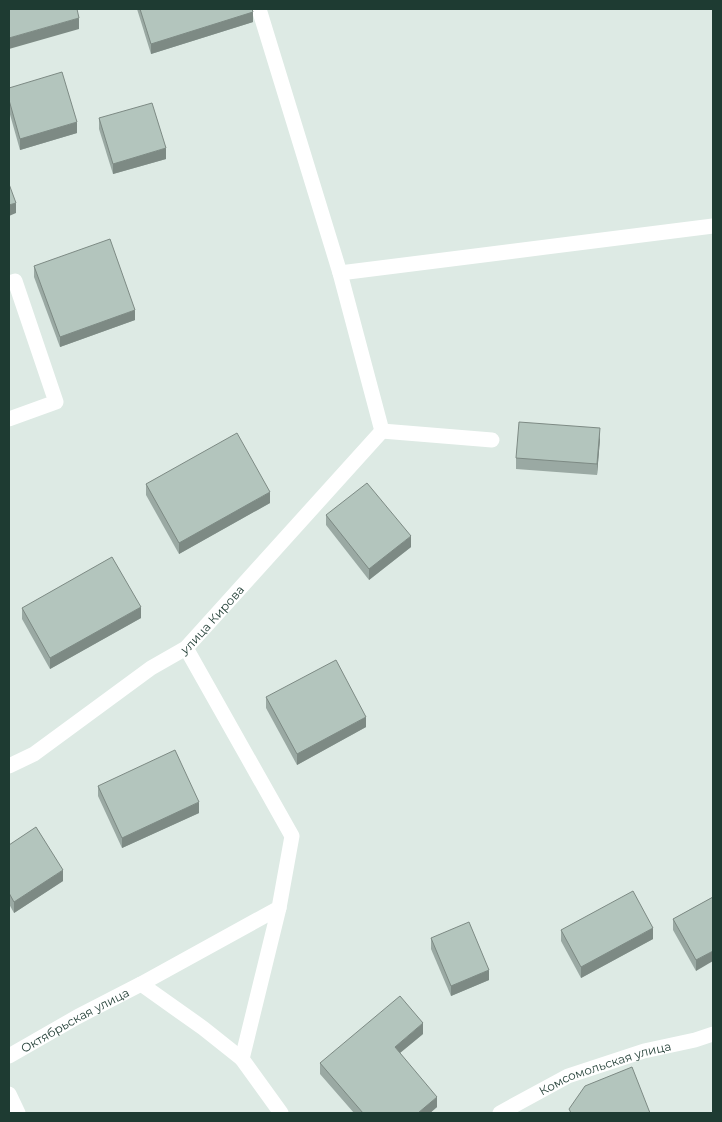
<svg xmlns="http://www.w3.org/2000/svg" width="722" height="1122" viewBox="0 0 722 1122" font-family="Montserrat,sans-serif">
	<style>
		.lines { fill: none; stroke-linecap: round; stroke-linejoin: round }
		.street { stroke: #fff; stroke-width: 15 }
		.wall { fill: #9aa9a3 }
		.shaded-wall { fill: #7d8a84 }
		.building { fill: #b3c5bd; stroke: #7d8a84 }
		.labels { text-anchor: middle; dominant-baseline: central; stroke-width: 5; stroke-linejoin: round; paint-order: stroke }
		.street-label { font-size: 12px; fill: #1e3b32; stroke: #eef7f2 }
	</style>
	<rect width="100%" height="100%" fill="#ddeae4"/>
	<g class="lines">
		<g class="street">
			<polyline points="259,9 340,273 382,431"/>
			<polyline points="340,273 713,226"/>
			<polyline points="9,283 15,281 56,402 9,419"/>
			<polyline points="382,431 492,440"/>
			<polyline points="186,648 292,836 279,908 141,984 203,1028 242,1059 281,1113"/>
			<path id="s1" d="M9 766 34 754 151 668 186 648 382 431"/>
			<path id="s2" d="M9 1056 77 1017 141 984"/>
			<polyline points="242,1059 279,908"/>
			<polyline points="9,1094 18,1113"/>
			<path id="s3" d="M500 1113 568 1076 644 1051 695 1040 713 1034"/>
		</g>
	</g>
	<g class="wall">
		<polygon points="137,9 252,9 253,22 151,54"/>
		<polygon points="9,88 77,133 20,150 9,111"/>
		<polygon points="99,118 166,159 113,174 99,129"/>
		<polygon points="34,266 135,320 60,347 34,277"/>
		<polygon points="600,439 597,475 516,469 516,458"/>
		<polygon points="146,484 270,503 179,554 146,495"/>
		<polygon points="326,515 411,547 369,580 326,525"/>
		<polygon points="22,608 141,618 50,669 22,619"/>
		<polygon points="266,697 366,727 297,765 266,708"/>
		<polygon points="98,786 199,813 122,848 98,796"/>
		<polygon points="9,845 63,881 14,913 9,904"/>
		<polygon points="713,897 696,971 673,930 673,919"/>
		<polygon points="561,930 653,939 581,978 561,941"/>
		<polygon points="431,938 489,980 451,996 431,949"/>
		<polygon points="423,1034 400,1053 437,1107 430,1113 354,1113 320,1074 320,1063"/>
	</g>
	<g class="shaded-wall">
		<polygon points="253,12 253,22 151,54 151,44"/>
		<polygon points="79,18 79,29 9,49 9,38"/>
		<polygon points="77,122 77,133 20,150 20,139"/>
		<polygon points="166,148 166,159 113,174 113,164"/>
		<polygon points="16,203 16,213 9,216 9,205"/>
		<polygon points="135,310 135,320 60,347 60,337"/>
		<polygon points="600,428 600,439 597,475 597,464"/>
		<polygon points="270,492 270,503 179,554 179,543"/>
		<polygon points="411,536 411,547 369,580 369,569"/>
		<polygon points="141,607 141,618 50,669 50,658"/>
		<polygon points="366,717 366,727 297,765 297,754"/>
		<polygon points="199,802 199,813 122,848 122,838"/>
		<polygon points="63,870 63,881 14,913 14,902"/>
		<polygon points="653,928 653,939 581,978 581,967"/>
		<polygon points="713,951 713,961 696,971 696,960"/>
		<polygon points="489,970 489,980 451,996 451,986"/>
		<polygon points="423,1023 423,1034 395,1057 395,1047"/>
		<polygon points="437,1097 437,1107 430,1113 418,1113"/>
	</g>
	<g class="building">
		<polygon points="9,9 77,9 79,18 9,38"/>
		<polygon points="140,9 252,9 253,12 151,44"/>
		<polygon points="62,72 77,122 20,139 9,100 9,88"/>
		<polygon points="152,103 166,148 113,164 99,118"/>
		<polygon points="9,184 16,203 9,205"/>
		<polygon points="110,239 135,310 60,337 34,266"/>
		<polygon points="519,422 600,428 597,464 516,458"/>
		<polygon points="237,433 270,492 179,543 146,484"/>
		<polygon points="367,483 411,536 369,569 326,515"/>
		<polygon points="112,557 141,607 50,658 22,608"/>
		<polygon points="336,660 366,717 297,754 266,697"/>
		<polygon points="175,750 199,802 122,838 98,786"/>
		<polygon points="36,827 63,870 14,902 9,893 9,845"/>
		<polygon points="633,891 653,928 581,967 561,930"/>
		<polygon points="713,897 713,951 696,960 673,919"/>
		<polygon points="469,922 489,970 451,986 431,938"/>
		<polygon points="400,996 423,1023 395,1047 437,1097 418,1113 363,1113 320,1063"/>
		<polygon points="632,1067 650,1113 571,1113 569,1109 585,1086"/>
	</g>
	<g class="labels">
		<g class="street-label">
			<text stroke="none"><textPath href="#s1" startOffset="252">улица Кирова</textPath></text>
			<text stroke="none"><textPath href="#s2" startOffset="75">Октябрьская улица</textPath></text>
			<text stroke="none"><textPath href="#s3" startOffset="115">Комсомольская улица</textPath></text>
		</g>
	</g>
	<rect width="722" height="1122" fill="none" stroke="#1e3b32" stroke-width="20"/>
</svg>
